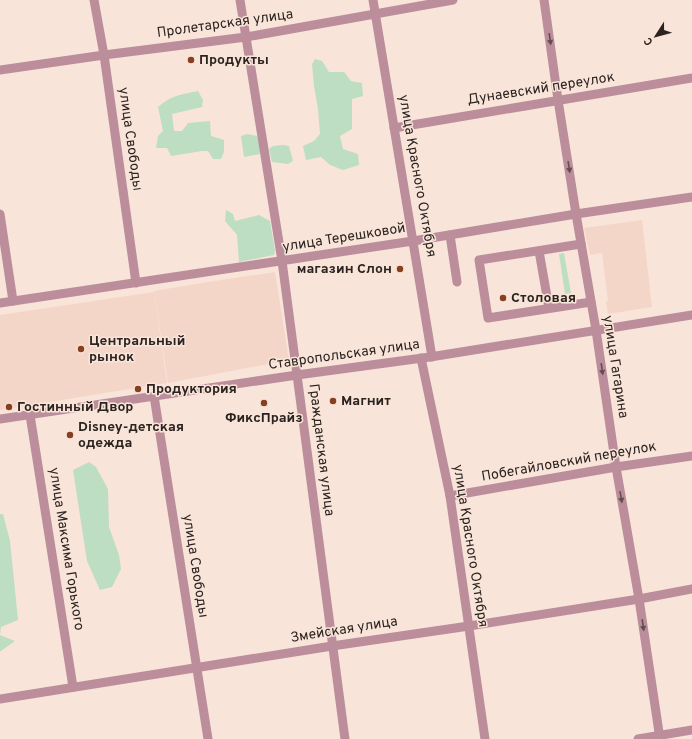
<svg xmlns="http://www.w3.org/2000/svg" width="692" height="739" viewBox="0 0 692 739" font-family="Overpass,sans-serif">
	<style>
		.built { fill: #f3d6c8 }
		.green { fill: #bddec2 }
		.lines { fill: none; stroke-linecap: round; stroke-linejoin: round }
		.minor { stroke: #bc8e9b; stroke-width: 9 }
		.oneway { fill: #654e51 }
		.poi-dot { fill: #863f1f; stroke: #f9e4d9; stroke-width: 1.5 }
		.labels { text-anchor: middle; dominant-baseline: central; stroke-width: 3; stroke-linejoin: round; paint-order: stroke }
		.street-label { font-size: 14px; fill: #2b231f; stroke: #f9e4d9 }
		.poi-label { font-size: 14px; font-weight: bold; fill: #2b231f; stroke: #f9e4d9; text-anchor: start }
	</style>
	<rect width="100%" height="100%" fill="#f9e4d9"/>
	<g class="built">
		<polygon points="642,220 652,307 608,314 606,301 608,301 602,253 590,255 584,228"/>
		<polygon points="275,272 289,360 168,383 154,291 208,282"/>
		<polygon points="154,292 167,383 0,410 0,315"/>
	</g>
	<g class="green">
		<polygon points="315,59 322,61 329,72 344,72 351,81 362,83 363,96 352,99 352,129 340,136 343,149 358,154 359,165 343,170 330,165 321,157 306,160 303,146 314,141 320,134 318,109 314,86 312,64"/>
		<path d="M198 91 203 100 202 107 172 114 174 131H182L188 123 210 121 211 136 224 140V152L221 159H213L208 151H202L171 156 167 148H156L158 136 163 131 158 107C172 95 180 95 198 91Z"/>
		<polygon points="247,134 257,136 260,143 260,154 244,157 241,136"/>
		<polygon points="283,145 289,146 293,161 288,164 272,162 269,149 273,146"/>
		<polygon points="226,210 233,214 235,221 259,215 270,221 275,251 274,255 239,262 237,235 225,221"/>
		<polygon points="564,253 571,293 565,294 559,254"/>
		<polygon points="89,462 96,467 108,489 109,527 119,555 121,569 112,587 100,590 87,561 73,470"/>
		<polygon points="0,514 3,514 10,541 18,620 1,627 0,635 15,641 1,651 0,651"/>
	</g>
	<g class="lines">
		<g class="minor">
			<polyline points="94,0 104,55 136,283"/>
			<polyline points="240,0 282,261 345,739"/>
			<polyline points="373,0 432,357"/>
			<polyline points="544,0 558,100 576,214 596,330 616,467 639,599 660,739"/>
			<polyline points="0,70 104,55 246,37 453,0"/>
			<polyline points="394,128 692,78"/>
			<polyline points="0,214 13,301"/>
			<polyline points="450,235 457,282"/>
			<polyline points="581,244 479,260 488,318 591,302"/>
			<polyline points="539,251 549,308"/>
			<polyline points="0,303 413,241 576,214 692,197"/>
			<polyline points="421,358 450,496 485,739"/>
			<polyline points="154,396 208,739"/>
			<polyline points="30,415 73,687"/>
			<polyline points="0,419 297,375 430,357 692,315"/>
			<polyline points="450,496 616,467 692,456"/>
			<polyline points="0,699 332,646 469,626 639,599 692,589"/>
			<polyline points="638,739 692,730"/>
		</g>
	</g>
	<defs><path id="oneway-solid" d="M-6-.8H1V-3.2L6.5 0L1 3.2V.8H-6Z"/></defs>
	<g class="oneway">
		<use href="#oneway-solid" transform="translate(550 39) rotate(82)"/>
		<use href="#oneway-solid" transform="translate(569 167) rotate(81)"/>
		<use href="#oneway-solid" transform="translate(602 369) rotate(82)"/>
		<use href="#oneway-solid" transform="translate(621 497) rotate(80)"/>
		<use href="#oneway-solid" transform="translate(643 625) rotate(82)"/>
	</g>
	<g class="poi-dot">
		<circle cx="191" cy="60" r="4"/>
		<circle cx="400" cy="269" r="4"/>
		<circle cx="503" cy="298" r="4"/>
		<circle cx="81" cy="349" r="4"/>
		<circle cx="138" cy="389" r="4"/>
		<circle cx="333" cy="401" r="4"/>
		<circle cx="264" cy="403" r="4"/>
		<circle cx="9" cy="407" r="4"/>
		<circle cx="70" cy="435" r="4"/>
	</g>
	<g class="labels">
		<g class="street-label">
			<text transform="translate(225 24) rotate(-8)">Пролетарская улица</text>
			<text transform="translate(541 89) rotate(-9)">Дунаевский переулок</text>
			<text transform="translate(130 139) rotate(82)">улица Свободы</text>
			<text transform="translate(417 176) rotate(80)">улица Красного Октября</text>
			<text transform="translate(344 238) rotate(-9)">улица Терешковой</text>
			<text transform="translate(344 355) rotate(-8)">Ставропольская улица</text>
			<text transform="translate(615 367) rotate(81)">улица Гагарина</text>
			<text transform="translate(321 450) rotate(83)">Гражданская улица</text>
			<text transform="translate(569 462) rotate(-10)">Побегайловский переулок</text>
			<text transform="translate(470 546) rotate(81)">улица Красного Октября</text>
			<text transform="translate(66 549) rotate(81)">улица Максима Горького</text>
			<text transform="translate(195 566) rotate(81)">улица Свободы</text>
			<text transform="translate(344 630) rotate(-9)">Змейская улица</text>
		</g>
		<g class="poi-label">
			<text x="199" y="60">Продукты</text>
			<text x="392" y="269" text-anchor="end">магазин Слон</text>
			<text x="511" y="298">Столовая</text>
			<text x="89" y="341">Центральный<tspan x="89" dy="16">рынок</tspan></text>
			<text x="146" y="389">Продуктория</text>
			<text x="341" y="401">Магнит</text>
			<text x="17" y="407">Гостинный Двор</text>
			<text x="264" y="418" text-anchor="middle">ФиксПрайз</text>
			<text x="78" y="427">Disney-детская<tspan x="78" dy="16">одежда</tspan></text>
		</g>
	</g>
	<g transform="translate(656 36) rotate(234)" stroke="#f9e4d9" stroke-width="3" paint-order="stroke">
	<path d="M0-3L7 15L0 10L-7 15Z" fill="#2b231f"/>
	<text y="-6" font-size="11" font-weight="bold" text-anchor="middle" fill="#2b231f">С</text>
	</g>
</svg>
